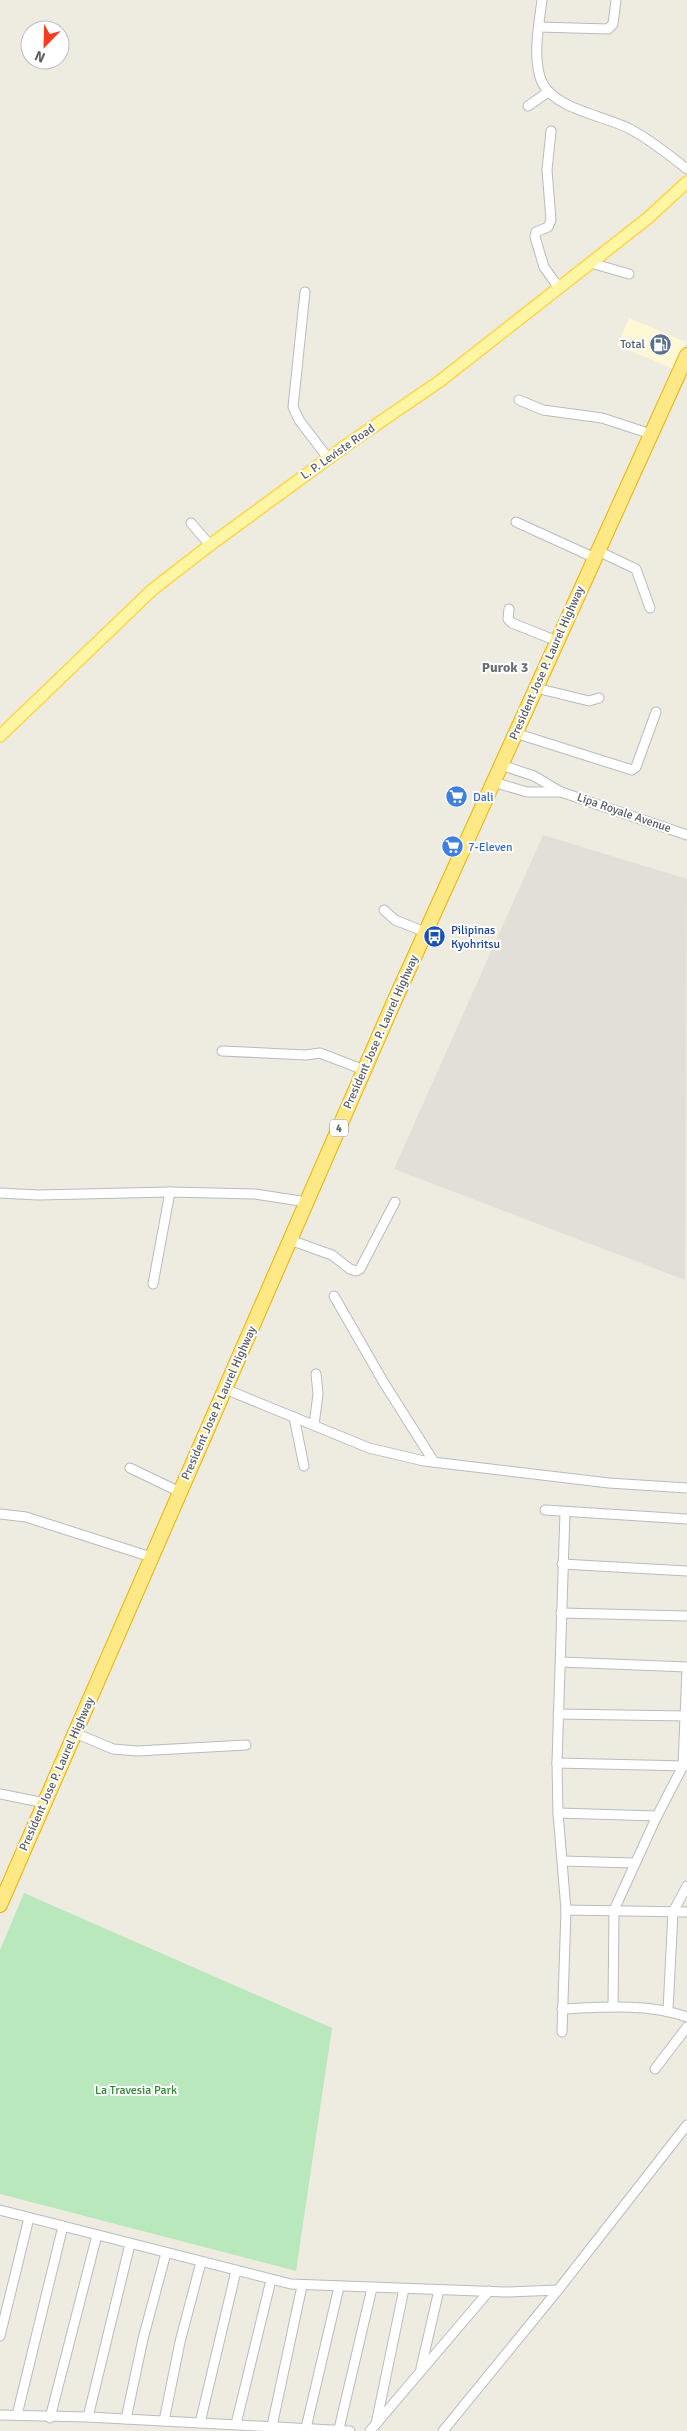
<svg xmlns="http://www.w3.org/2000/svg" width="687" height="2431" viewBox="0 0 687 2431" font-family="Signika,sans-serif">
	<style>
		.commercial { fill: #fff8d4 }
		.industrial { fill: #e1dfd8 }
		.green { fill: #bae8bd }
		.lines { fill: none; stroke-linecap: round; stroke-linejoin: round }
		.minor-casing { stroke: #b8bbc1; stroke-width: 11 }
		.major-casing { stroke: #fed649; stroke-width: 14 }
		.highway-casing { stroke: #eeb200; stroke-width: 16 }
		.minor { stroke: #fff; stroke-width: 9 }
		.major { stroke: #fff6a4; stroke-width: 11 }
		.highway { stroke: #ffe886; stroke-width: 14 }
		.labels { text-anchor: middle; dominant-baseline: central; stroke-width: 4; stroke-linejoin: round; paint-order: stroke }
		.shield { fill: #fff; stroke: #8b8e92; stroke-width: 1 }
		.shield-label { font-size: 11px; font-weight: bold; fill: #595d63 }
		.service-label { font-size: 12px; fill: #4e5e75; stroke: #fff; text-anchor: end }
		.street-label { font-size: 12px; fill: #595d63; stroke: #fff }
		.shop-label { font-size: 12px; fill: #366cbe; stroke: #fff; text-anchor: start }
		.transit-label { font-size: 12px; fill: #164399; stroke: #fff; text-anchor: start }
		.park-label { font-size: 12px; fill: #2d8736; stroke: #fff }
		.neighbourhood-label { font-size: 14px; font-weight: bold; fill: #6a6f75; stroke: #fff }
	</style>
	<rect width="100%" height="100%" fill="#eeece0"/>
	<polygon class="commercial" points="629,318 686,342 674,369 617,345"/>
	<polygon class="industrial" points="543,835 687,879 685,1280 394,1169"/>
	<polygon class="green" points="24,1893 332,2028 296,2271 0,2194 0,1950"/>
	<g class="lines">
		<defs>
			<g id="minor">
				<path d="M542 0C539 24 533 53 540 77 549 109 604 115 630 129 651 140 669 155 687 169"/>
				<polyline points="539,27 608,29 613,24 616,0"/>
				<polyline points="528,106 548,92"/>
				<polyline points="551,131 547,170 551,220 548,227 536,232 535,237 544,267 559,288"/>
				<polyline points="591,263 629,274"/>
				<polyline points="305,292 293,407 299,420 328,458"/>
				<polyline points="519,400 543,410 602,418 651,434"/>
				<polyline points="516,522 595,558"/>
				<polyline points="191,523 210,545"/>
				<polyline points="598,551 636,569 650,608"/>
				<polyline points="509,609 508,619 512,623 557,641"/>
				<polyline points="536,688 589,701 599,698"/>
				<polyline points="515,733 632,770 636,767 656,712"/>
				<polyline points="501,765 534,776 561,792 687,835"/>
				<polyline points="493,782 527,792 561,792"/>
				<polyline points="384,910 395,920 425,932"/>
				<polyline points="222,1051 306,1055 320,1053 364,1070"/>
				<polyline points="0,1193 38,1195 170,1192"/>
				<polyline points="290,1240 332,1255 350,1269 356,1271 360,1269 395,1202"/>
				<polyline points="153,1284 170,1192 255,1194 307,1202"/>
				<polyline points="334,1296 384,1383 434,1462"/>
				<polyline points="225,1389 369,1448 424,1461 609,1483 687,1488"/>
				<polyline points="294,1417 304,1466"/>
				<polyline points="314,1425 318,1394 316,1374"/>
				<polyline points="130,1468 180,1492"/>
				<polyline points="545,1510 687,1519"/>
				<polyline points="0,1514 26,1517 151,1557"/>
				<polyline points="562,1564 687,1571"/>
				<polyline points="561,1613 687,1616"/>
				<polyline points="561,1662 687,1667"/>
				<polyline points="558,1714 686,1716"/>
				<polyline points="75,1733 113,1749 137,1751 246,1745"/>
				<polyline points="557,1763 687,1766"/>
				<polyline points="0,1794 45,1803"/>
				<polyline points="558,1813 657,1816"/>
				<polyline points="562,1861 635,1863"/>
				<polyline points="566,1910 687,1912"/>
				<polyline points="613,2007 614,1910 657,1816 683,1766 687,1669"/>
				<path d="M562 2009C603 2007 648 2003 687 2017"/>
				<polyline points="668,2010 673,1912 687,1886"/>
				<polyline points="562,2032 566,1910 558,1813 557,1763 565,1512"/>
				<polyline points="655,2069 687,2027"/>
				<polyline points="0,2210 291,2284 505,2292 558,2290"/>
				<polyline points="0,2336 29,2218"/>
				<polyline points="421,2368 439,2290"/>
				<polyline points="0,2415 88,2417 350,2431"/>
				<polyline points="17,2415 63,2226"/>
				<polyline points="88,2417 130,2244"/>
				<polyline points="50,2418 97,2235"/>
				<polyline points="126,2419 143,2339 166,2253"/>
				<polyline points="164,2421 180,2342 201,2262"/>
				<polyline points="200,2423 236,2271"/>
				<polyline points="236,2424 271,2280"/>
				<polyline points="376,2424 404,2289"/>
				<polyline points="272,2426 302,2286"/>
				<polyline points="306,2428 339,2287"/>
				<polyline points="339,2429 372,2288"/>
				<polyline points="370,2431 489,2291"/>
				<polyline points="443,2431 558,2290 687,2125"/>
			</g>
			<polyline id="major" points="0,736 152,590 210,545 348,444 440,381 648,218 687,182"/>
			<polyline id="highway" points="0,1905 393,1004 687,355"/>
		</defs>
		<use href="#minor" class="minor-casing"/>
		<use href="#major" class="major-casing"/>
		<use href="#highway" class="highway-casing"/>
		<use href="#minor" class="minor"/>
		<use href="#major" class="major"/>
		<use href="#highway" class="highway"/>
	</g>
	<defs>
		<symbol id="fuel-disc" viewBox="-11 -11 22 22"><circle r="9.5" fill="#5c6f8a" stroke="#fff"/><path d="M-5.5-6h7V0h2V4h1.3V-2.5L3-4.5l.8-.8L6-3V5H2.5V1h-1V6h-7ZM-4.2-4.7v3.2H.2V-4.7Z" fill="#fff"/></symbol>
		<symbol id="supermarket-disc" viewBox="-11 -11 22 22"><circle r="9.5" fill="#3f7fe0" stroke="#fff"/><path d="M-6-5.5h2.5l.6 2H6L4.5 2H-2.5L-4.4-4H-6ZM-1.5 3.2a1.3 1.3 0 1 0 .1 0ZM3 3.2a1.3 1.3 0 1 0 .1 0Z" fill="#fff"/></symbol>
		<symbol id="bus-disc" viewBox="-11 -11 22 22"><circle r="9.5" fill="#1a4fb4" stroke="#fff"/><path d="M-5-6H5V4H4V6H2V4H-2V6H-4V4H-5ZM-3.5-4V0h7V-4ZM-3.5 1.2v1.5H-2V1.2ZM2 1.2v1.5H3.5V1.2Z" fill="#fff"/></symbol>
	</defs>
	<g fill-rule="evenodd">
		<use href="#fuel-disc" x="648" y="332" width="25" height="25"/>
		<use href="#supermarket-disc" x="444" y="784" width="25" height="25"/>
		<use href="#supermarket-disc" x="440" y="834" width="25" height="25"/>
		<use href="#bus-disc" x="422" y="924" width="25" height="25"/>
	</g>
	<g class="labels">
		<rect class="shield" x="330" y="1119.5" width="18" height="17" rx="4"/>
		<g class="shield-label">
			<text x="339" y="1128">4</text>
		</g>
		<g class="service-label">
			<text x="645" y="344">Total</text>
		</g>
		<g class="street-label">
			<text transform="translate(338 452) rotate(-35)">L. P. Leviste Road</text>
			<text transform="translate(547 663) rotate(-66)">President Jose P. Laurel Highway</text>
			<text transform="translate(624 813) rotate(19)">Lipa Royale Avenue</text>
			<text transform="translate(381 1032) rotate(-66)">President Jose P. Laurel Highway</text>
			<text transform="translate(219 1403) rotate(-66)">President Jose P. Laurel Highway</text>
			<text transform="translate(57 1774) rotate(-66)">President Jose P. Laurel Highway</text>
		</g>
		<g class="shop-label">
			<text x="473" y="797">Dali</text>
			<text x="468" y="847">7-Eleven</text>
		</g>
		<g class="transit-label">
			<text x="451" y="930">Pilipinas<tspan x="451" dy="14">Kyohritsu</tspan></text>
		</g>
		<g class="park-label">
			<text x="136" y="2090">La Travesia Park</text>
		</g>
		<g class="neighbourhood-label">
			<text x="505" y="667">Purok 3</text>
		</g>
	</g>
	<g transform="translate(45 45) rotate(203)"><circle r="24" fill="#ffffff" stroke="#bdbec1"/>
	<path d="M0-4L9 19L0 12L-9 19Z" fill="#f93a1b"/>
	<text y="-8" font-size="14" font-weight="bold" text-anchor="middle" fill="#595d63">N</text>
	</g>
</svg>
